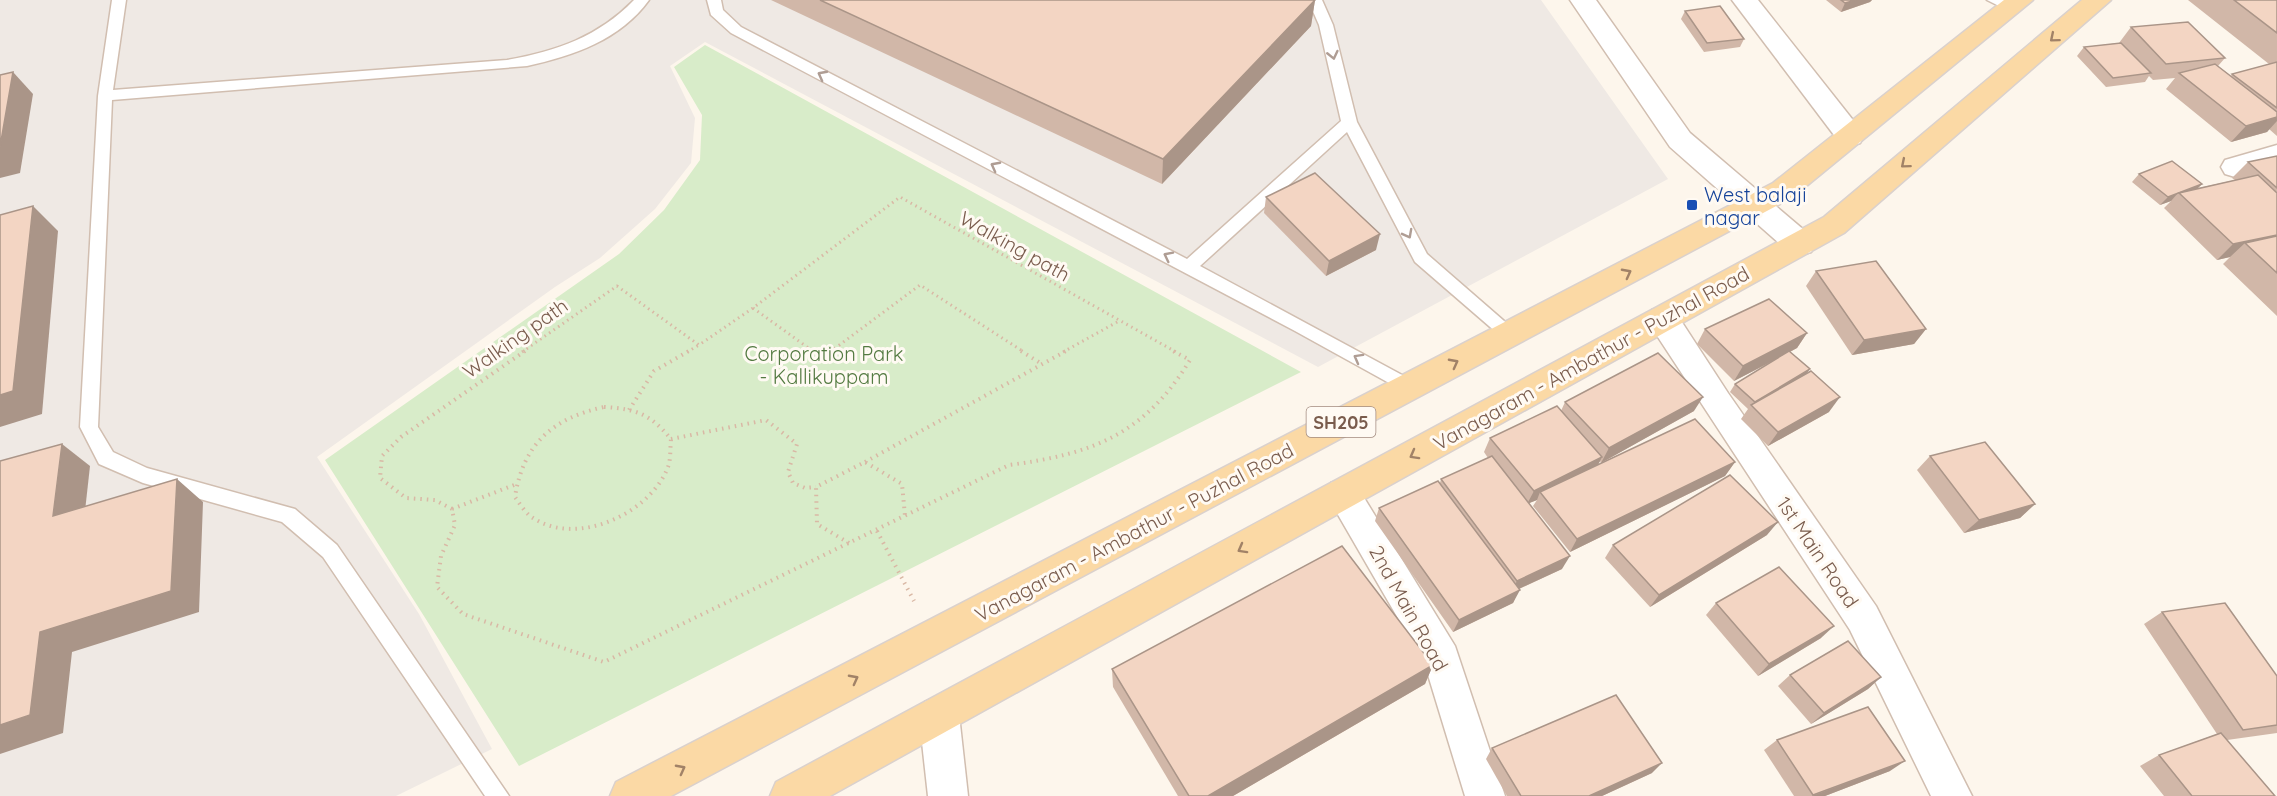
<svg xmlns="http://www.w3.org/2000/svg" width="2277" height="796" viewBox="0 0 2277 796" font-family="Quicksand,sans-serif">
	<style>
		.industrial { fill: #efe9e4 }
		.green { fill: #d8ecc9 }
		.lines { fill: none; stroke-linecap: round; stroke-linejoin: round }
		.lane-casing { stroke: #d1beb0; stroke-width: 3 }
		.street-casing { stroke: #d1beb0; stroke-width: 3 }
		.primary-casing { stroke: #dad1cd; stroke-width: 3 }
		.path-far1 { stroke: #d9b8a5; stroke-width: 3; stroke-dasharray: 1.5 4; stroke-linecap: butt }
		.path { stroke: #d9b8a5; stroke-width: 4; stroke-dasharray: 1.5 5; stroke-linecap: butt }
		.lane { fill: #fff; fill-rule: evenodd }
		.street { fill: #fff; fill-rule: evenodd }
		.primary { fill: #fbd9a5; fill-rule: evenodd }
		.wall { fill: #d1b7a8 }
		.shaded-wall { fill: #aa9588 }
		.building { fill: #f3d5c3; stroke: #aa9588; stroke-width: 1.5 }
		.oneway { stroke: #a18267 }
		.oneway2 { stroke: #af9d94 }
		.transit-dot { fill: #1a4fb4; stroke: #fffaf3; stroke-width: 2 }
		.labels { text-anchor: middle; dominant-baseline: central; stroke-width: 6; stroke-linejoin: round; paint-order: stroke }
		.shield { fill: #fffaf3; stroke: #a28b7f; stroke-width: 1.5 }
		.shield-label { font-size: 18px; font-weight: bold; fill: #7a5c4d }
		.transit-label { font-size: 20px; fill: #164399; stroke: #fffaf3; text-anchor: start }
		.street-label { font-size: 20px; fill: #7a5c4d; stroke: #fffaf3 }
		.park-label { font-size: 20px; fill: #537a41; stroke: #fffaf3 }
	</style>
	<rect width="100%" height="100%" fill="#fdf6ec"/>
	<polygon class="industrial" points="0,0 1541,0 1668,179 1318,367 705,42 670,66 695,118 691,163 655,209 600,258 555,287 317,457 419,614 492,749 396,796 0,796"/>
	<polygon class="green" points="705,45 1301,372 519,766 325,460 619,254 664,210 700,160 702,115 674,67"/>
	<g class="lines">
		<defs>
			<g id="lane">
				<path d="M112 0H126L113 90 507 60C557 51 598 37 634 0H649C620 40 573 56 527 66L112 100 98 427 113 452 147 468 295 509 337 545 509 796H485L323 557 282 522 143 483 99 464 80 427 98 96Z"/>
				<polygon points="707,0 721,0 723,10 741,27 1187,259 1341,121 1319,25 1308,0 1322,0 1333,25 1357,122 1427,254 1519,334 1516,339 1504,339 1415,262 1347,132 1200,266 1415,382 1418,387 1415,392 1409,394 1295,331 731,33 711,15"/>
				<polygon points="1987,0 2005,0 2018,8 2011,12"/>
			</g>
			<g id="street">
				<polygon points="1570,0 1596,0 1690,133 1811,236 1815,244 1811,252 1800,255 1789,252 1670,147"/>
				<polygon points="1732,0 1758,0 1860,129 1864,136 1860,143 1850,146 1840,143"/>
				<polygon points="2277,145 2277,165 2235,177 2225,174 2221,167 2225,160"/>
				<polygon points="1663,307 1674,310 1728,393 1876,606 1972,796 1931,796 1850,630 1652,328 1647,319 1652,310"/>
				<polygon points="1343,479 1355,483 1455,646 1505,796 1465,796 1425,665 1326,494 1331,483"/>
				<polygon points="939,696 953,702 959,715 968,796 928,796 919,715 925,702"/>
			</g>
			<g id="primary">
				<polygon points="2004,0 2033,0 1793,197 671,796 610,796 616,782 1773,183"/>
				<polygon points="2082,0 2111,0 1844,233 830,796 770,796 776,782 1824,217"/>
			</g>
		</defs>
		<use href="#lane" class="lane-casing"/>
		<use href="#street" class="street-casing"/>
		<use href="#primary" class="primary-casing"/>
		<g class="path-far1">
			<polyline points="753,308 814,352"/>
			<polyline points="522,352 617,286 699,345 753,308 900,197 1176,352"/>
			<polyline points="687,352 699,345"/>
			<polyline points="830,352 920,285 1024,352"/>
			<polyline points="1063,352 1119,321"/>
		</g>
		<g class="path">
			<path d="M525 351 401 437 382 456 380 478 406 498 435 500 452 509 455 525 441 556 437 587 463 614 604 662 1009 465C1093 454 1145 434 1190 360L1173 351"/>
			<polyline points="812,351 822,358 832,351"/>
			<polyline points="1021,351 1042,364"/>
			<path d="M604 407C637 409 650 414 671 439 670 448 671 459 668 467 650 514 577 547 533 518 526 514 520 504 515 497 523 444 553 418 604 407Z"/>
			<polyline points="629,410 654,371 689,351"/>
			<polyline points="671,439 766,420 797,444 788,472 793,483 805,488 816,487"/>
			<polyline points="865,462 1066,351"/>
			<polyline points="452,509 514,485"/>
			<polyline points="877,531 914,601"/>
			<polyline points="849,543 817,524 816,487 865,462 902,484 905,516"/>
		</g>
		<use href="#lane" class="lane"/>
		<use href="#street" class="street"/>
		<use href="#primary" class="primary"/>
	</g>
	<g class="wall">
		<polygon points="771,0 1315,0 1311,26 1162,184"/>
		<polygon points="1826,0 1872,0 1870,2 1841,12"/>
		<polygon points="2188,0 2277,0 2277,136 2269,129 2267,132 2231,142 2166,89 2175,78 2153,80 2149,76 2145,82 2106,87 2077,56 2084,47 2119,43 2131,27 2225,58 2218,66 2231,76 2232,74 2269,64"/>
		<polygon points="1685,11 1744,39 1740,47 1704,52 1681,19"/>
		<polygon points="2277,156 2277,316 2223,264 2230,257 2217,260 2164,208 2171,201 2160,205 2132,182 2139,174 2202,184 2198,188 2235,180 2232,178 2248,162"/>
		<polygon points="1266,197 1376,250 1326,276 1264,213"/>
		<polygon points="1816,271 1926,329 1914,344 1852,355 1806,286"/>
		<polygon points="1705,329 1807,333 1797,348 1790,352 1807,374 1829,412 1768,446 1741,419 1748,409 1730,392 1735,384 1775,360 1734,381 1697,344"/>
		<polygon points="1565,402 1694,411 1601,463 1600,461 1597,465 1735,462 1725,476 1570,552 1533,506 1537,500 1529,503 1562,569 1519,589 1513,603 1453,632 1375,521 1379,508 1440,483 1441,479 1488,458 1484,452 1490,438 1561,411"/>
		<polygon points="1930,456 2035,504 2020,518 1964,533 1917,470"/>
		<polygon points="1767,535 1650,607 1605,558 1613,545"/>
		<polygon points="1716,603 1821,638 1758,676 1706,615"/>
		<polygon points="2162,612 2277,676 2277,733 2227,740 2275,796 2164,796 2140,766 2159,755 2217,734 2144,624"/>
		<polygon points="1433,665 1425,684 1233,796 1178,796 1113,687 1112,669"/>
		<polygon points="1790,675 1881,677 1868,689 1811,724 1778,686"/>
		<polygon points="1777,740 1890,771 1825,796 1794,796 1764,750"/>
		<polygon points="1492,748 1652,773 1602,796 1507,796 1486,759"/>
	</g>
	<g class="shaded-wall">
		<polygon points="1315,0 1311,26 1162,184 1163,159"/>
		<polygon points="1856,0 1872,0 1870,2 1841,12 1845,3"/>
		<polygon points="13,72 33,94 20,173 0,178 0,147"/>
		<polygon points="2277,117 2277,121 2267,132 2231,142 2246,126"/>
		<polygon points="2202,184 2194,192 2179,193"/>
		<polygon points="2178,193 2171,201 2160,205 2168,197"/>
		<polygon points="33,206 58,231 42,414 0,427 0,395"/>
		<polygon points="1380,234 1376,250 1326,276 1329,261"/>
		<polygon points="2277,235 2277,246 2245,243 2230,257 2217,260 2233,244"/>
		<polygon points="1926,329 1914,344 1852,355 1864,340"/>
		<polygon points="1807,333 1797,348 1734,381 1743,366"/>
		<polygon points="1810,369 1804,377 1755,402"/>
		<polygon points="1703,397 1694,411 1601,463 1609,448"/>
		<polygon points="1840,397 1829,412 1768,446 1778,432"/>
		<polygon points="62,444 90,466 82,538 53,516"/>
		<polygon points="1602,457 1595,471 1540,492 1537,500 1527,504 1534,491"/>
		<polygon points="1735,462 1725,476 1570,552 1577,539"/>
		<polygon points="177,479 203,502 199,612 72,652 63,733 0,754 0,725 40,632"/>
		<polygon points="2035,504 2020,518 1964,533 1979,520"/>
		<polygon points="1778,522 1767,535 1650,607 1659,595"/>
		<polygon points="1570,556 1562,569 1510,593 1517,581"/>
		<polygon points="1520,590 1513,603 1453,632 1459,620"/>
		<polygon points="1834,626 1821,638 1758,676 1769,664"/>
		<polygon points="1433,665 1425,684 1233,796 1208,796"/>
		<polygon points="1881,677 1868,689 1811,724 1824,713"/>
		<polygon points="1905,761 1890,771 1825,796 1812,796"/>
		<polygon points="1662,763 1652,773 1602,796 1589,796"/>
	</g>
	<g class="building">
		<polygon points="820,0 1315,0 1163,159"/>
		<polygon points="1841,0 1856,0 1845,3"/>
		<polygon points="2234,0 2277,0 2277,33"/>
		<polygon points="1720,6 1744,39 1707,43 1685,11"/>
		<polygon points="2188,22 2225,58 2166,64 2131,27"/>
		<polygon points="2121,43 2151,73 2113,78 2084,47"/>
		<polygon points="2277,62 2277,108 2232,74"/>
		<polygon points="2215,64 2277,112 2277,117 2246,126 2179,73"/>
		<polygon points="13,72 0,147 0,75"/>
		<polygon points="2277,156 2277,188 2248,162"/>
		<polygon points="2172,161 2202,184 2168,197 2139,174"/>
		<polygon points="1315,173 1380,234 1329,261 1266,197"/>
		<polygon points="2258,175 2277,193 2277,235 2233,244 2179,193"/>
		<polygon points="33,206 13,391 0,395 0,215"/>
		<polygon points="2277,236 2277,273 2245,243"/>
		<polygon points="1876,261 1926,329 1864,340 1816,271"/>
		<polygon points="1769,299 1807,333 1743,366 1705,329"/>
		<polygon points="1789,351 1810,369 1755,402 1735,384"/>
		<polygon points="1658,353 1703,397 1609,448 1565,402"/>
		<polygon points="1811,371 1840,397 1778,432 1751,405"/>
		<polygon points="1557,406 1602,457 1534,491 1490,438"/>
		<polygon points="1695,419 1735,462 1577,539 1540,492"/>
		<polygon points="1985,442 2035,504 1979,520 1930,456"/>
		<polygon points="62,444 53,516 177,479 171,591 40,632 30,715 0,725 0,461"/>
		<polygon points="1492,456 1570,556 1517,581 1441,479"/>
		<polygon points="1730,475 1778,522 1659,595 1613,545"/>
		<polygon points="1438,481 1520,590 1459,620 1379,508"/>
		<polygon points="1342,546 1433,665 1208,796 1189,796 1112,669"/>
		<polygon points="1779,567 1834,626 1769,664 1716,603"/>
		<polygon points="2225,603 2277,676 2277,725 2243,730 2162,612"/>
		<polygon points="1848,641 1881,677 1824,713 1790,675"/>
		<polygon points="1616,695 1662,763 1589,796 1521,796 1492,748"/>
		<polygon points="1868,707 1905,761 1813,795 1777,740"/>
		<polygon points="2221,733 2275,796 2192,796 2159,755"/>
	</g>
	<defs><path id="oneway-chevron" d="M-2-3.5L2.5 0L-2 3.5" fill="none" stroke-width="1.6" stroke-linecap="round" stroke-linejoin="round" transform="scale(1.5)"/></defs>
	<g class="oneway">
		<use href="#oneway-chevron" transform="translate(2054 38) rotate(140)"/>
		<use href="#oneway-chevron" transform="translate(1905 164) rotate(140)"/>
		<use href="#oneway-chevron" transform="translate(1627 273) rotate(-28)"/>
		<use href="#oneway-chevron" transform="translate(1454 363) rotate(-28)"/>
		<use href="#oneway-chevron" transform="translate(1414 455) rotate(151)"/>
		<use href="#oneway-chevron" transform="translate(1242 549) rotate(151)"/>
		<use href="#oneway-chevron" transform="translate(854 679) rotate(-28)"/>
		<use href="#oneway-chevron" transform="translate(681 769) rotate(-28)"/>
	</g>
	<g class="oneway2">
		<use href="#oneway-chevron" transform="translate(1333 55) rotate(77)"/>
		<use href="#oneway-chevron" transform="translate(822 75) rotate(-152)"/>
		<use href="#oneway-chevron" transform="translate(995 166) rotate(-152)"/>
		<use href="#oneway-chevron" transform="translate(1408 234) rotate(62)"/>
		<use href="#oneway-chevron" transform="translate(1168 256) rotate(-153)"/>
		<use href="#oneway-chevron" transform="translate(1358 358) rotate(-151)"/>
	</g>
	<rect class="transit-dot" x="1686" y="199" width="12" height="12" rx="3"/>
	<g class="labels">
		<rect class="shield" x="1306.5" y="407" width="69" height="30" rx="4.5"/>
		<g class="shield-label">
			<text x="1341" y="422">SH205</text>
		</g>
		<g class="transit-label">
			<text x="1704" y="194">West balaji<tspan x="1704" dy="23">nagar</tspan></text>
		</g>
		<g class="street-label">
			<text transform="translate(1015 246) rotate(29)">Walking path</text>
			<text transform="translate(515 338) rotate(-35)">Walking path</text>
			<text transform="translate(1591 358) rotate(-29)">Vanagaram - Ambathur - Puzhal Road</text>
			<text transform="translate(1134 532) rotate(-28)">Vanagaram - Ambathur - Puzhal Road</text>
			<text transform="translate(1818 552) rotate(56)">1st Main Road</text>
			<text transform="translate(1409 608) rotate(61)">2nd Main Road</text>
		</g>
		<g class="park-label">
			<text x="824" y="353">Corporation Park<tspan x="824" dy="23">- Kallikuppam</tspan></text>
		</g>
	</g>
</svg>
